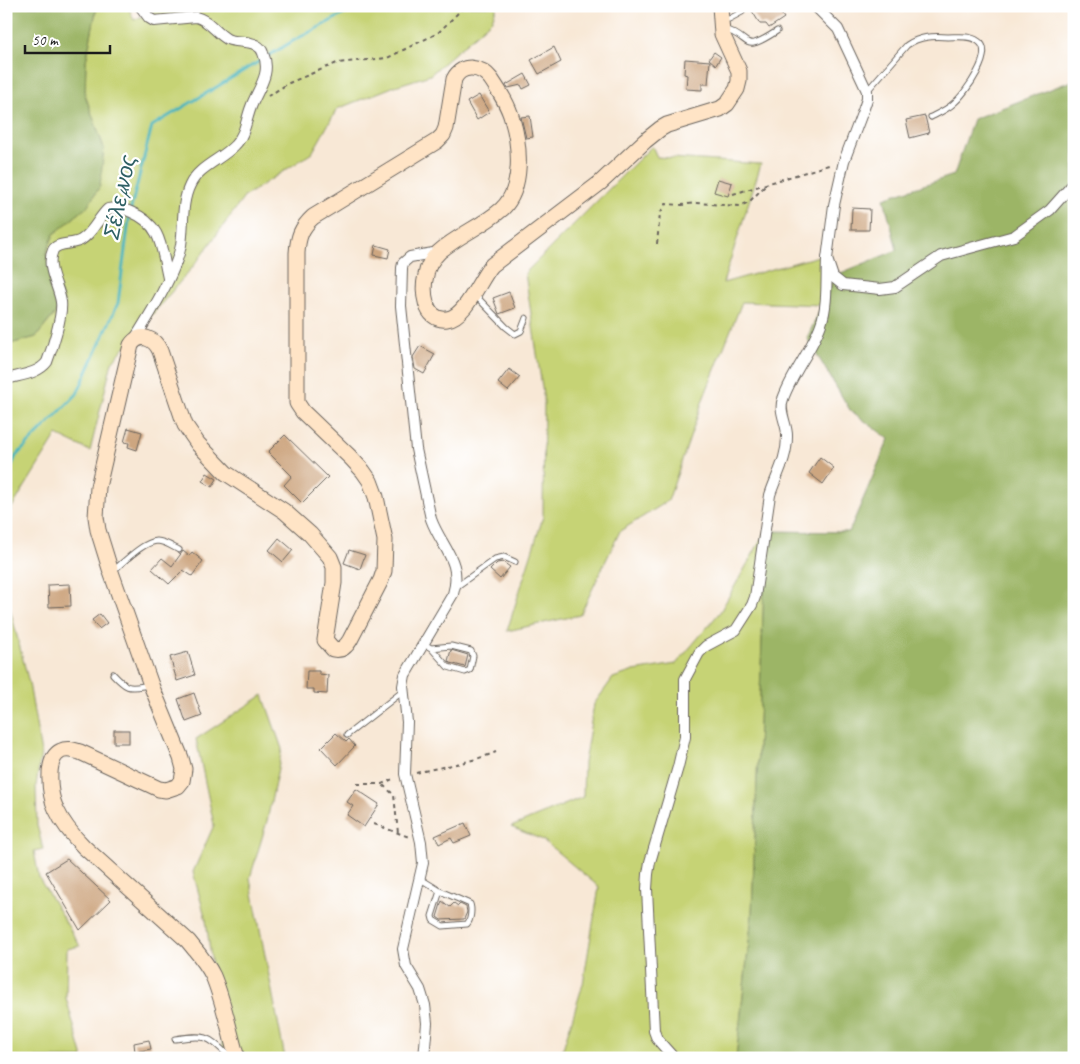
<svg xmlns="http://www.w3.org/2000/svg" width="1080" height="1064" viewBox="0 0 1080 1064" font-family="Caveat,sans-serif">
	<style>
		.green { fill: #c6d374; stroke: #717848 }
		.forest { fill: #9cb566; stroke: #5c6841 }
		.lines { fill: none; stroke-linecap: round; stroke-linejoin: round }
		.stream { stroke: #43b3bb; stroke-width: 3 }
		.building { fill: #cda680 }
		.lane-casing { stroke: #69635d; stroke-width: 7 }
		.street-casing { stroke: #69635d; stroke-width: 12 }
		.secondary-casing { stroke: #69635d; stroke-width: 17 }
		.path { stroke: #69635d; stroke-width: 2; stroke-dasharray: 4 4; stroke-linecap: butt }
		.lane { stroke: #fff; stroke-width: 5 }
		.street { stroke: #fff; stroke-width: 10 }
		.secondary { stroke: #ffe4c6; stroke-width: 15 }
		.labels { text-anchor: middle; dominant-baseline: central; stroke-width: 4.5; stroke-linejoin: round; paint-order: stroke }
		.water-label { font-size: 22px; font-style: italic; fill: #2e6064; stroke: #fff }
	</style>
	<rect width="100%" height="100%" fill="#fff"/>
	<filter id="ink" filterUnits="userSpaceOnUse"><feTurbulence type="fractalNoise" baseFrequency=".02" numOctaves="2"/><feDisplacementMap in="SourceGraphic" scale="10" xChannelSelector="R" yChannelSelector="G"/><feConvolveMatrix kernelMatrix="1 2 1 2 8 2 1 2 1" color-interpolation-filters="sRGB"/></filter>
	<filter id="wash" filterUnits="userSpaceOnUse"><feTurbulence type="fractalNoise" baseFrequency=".0096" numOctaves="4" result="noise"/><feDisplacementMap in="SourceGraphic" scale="20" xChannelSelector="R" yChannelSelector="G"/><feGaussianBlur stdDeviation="1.12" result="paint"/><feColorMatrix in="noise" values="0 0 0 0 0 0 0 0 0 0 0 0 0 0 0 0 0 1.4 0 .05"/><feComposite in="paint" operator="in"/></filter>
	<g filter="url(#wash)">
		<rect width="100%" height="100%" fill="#f8e8d6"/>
		<g class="green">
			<polygon points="97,6 128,6 134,20 164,6 497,6 492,20 430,75 395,86 337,109 312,153 245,196 196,263 112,362 90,451 57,435 6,517 6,345 36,337 64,303 46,254 54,234 88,206 104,148 85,95 86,61"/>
			<polygon points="652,146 657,157 761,164 723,283 822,255 836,275 822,305 742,302 704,397 668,501 620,531 580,615 507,631 543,517 544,401 525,273"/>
			<polygon points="766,531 752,915 736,1058 560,1058 583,984 599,887 543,840 511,827 583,797 584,763 594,704 613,678 634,671 676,664 720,612"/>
			<polygon points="6,593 29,683 41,753 36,786 37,825 43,849 34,851 39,878 80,946 67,949 66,998 83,1058 6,1058"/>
			<polygon points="263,695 282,749 267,821 250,878 285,1058 224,1058 206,920 193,872 214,825 196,739"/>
		</g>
		<g class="forest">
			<polygon points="6,6 97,6 86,61 85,95 104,148 100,186 88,206 54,234 46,254 64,302 36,337 6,345"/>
			<polygon points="1074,80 1074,1058 736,1058 752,915 766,531 849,532 889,439 850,410 807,338 836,275 897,250 884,198 954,175 973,119"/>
		</g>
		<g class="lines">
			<polyline class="stream" points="6,479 16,456 77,394 118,303 130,212 152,126 293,41 359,6"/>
		</g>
		<g id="blocks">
			<g class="building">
				<polygon points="749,6 776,6 784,18 769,28 766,24 760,24"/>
				<polygon points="554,47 561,62 539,74 531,60"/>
				<polygon points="714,52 721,57 716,65 709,59"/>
				<polygon points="685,59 710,61 708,84 702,84 702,90 686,89 687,75 684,74"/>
				<polygon points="525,74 531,85 523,89 521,85 508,88 506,85"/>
				<polygon points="479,95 489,112 477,120 467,102"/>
				<polygon points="530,116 533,137 526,138 521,117"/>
				<polygon points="925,116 929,133 910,138 906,120"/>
				<polygon points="718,179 732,183 728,196 714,192"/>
				<polygon points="852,208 870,209 869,230 851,230"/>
				<polygon points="376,245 390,249 388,258 374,255"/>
				<polygon points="509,292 515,308 499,314 493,298"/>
				<polygon points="420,346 435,354 424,374 415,369 413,357"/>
				<polygon points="509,369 520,377 508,391 498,383"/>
				<polygon points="128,428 142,432 137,450 128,447 129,443 124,442"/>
				<polygon points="285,435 328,477 302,503 284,485 292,476 268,452"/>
				<polygon points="820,457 834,468 823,484 809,473"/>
				<polygon points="207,473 217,479 212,487 202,481"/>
				<polygon points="279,538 293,550 283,562 269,550"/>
				<polygon points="349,550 365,555 360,569 344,563"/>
				<polygon points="183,551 189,556 192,552 203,561 192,576 183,570 169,584 152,569 162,558 172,566"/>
				<polygon points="503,562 510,567 500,579 490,570 497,563"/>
				<polygon points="70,584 71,606 49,607 48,585"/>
				<polygon points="100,614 107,623 99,629 92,620"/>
				<polygon points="451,650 468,655 465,667 450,663 448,661"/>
				<polygon points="188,652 195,675 177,681 170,657"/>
				<polygon points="307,671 319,671 319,674 328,675 327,694 314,693 314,689 306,689"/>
				<polygon points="194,693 202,716 186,722 178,699"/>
				<rect x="114" y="730" width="15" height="13"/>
				<polygon points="336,733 346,742 349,739 355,746 337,765 321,748"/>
				<polygon points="356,789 379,804 364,827 347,815 353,806 347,802"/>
				<polygon points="465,823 471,836 454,843 451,838 439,844 435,836"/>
				<polygon points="67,859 111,900 80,930 46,872"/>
				<polygon points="442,901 450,907 454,903 458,906 460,904 466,907 467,912 464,919 441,920 437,917"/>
				<polygon points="149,1040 151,1049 135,1052 134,1043"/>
			</g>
		</g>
	</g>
	<g filter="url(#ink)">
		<use href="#blocks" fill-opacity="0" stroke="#69635d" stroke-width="1"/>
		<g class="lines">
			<defs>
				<g id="lane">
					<polyline points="722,19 729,19 742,12"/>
					<path d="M724 29C754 38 740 55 777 31"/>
					<path d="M867 91 907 45C920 36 933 36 948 37 957 37 970 35 978 41 996 52 965 94 954 103 948 109 939 113 931 117"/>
					<polyline points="475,295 506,327 515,334 521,331 526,318"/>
					<path d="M114 570C124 562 143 542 157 541 164 541 173 547 179 550"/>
					<polyline points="456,587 495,559 504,557 515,562"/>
					<polyline points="424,644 431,648 448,667 465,672 470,670 473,656 471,651 451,646 431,648"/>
					<path d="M113 674C129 691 129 688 150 685"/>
					<polyline points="347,735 402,692"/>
					<path d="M419 878 440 891 470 904C472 909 471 920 467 924L443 926 433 920 432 916 440 891"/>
					<path d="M175 1039C208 1034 207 1036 231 1058"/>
				</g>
				<g id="street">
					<polyline points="815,6 838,29 867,91 867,99 864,108 844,161 834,205 827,259 833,277 843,285 880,289 895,287 941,256 1014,236 1050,210 1074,183"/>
					<path d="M134 340C149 316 176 273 181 245 184 226 181 203 190 185 199 166 221 160 235 145 245 135 246 120 251 107 258 88 272 74 263 53 262 50 260 47 256 45 247 40 236 43 227 39 215 32 209 20 196 17L154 21 149 18 140 6"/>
					<path d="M6 379C20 375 38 374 47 362 52 349 63 315 61 302 59 286 45 267 53 250 57 242 73 245 81 240 93 233 98 218 108 209 117 207 124 209 131 212 163 225 161 249 168 278"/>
					<path d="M424 1058 427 1023 425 1005 420 989 406 966 403 949 423 863 421 842 405 774 407 722 403 686 405 675 453 594C463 561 441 547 431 519L416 449 401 306 402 268 403 263 410 257 439 252"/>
					<path d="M674 1058 657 1039 654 1031 647 889 648 874 650 862 678 767 685 737V679L699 653 706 646 736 630 752 605 755 597 770 495C776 476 787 459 787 437 788 425 778 412 783 399 792 373 812 350 821 324 828 305 826 280 827 259"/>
				</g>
				<path id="secondary" d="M237 1058C229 1031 224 1002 213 976 207 963 197 952 188 941L84 847C73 836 63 824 56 809 50 796 44 759 61 751 67 748 73 750 80 752L159 789 166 790 178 786 182 781 184 769 181 758 151 685 111 572 98 530 96 517 98 487 131 345C140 331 155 339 160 351L185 425 198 444 226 473 284 511 310 534 330 557 334 567V583L325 640 333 649C341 651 346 647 350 640L381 580 384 571 385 540 376 497 370 481 363 471 350 457 303 412 297 403V253C298 237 301 228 313 217L437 141 443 135 446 128 454 79C462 63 481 66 491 79 499 91 508 104 512 119 520 145 524 188 502 209 483 226 458 235 439 252 433 258 427 267 426 275 422 290 424 322 447 319 466 317 480 278 492 265L600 183 645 141 660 129 667 125 720 109 727 104 737 89 739 81V71L722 34 720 6"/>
			</defs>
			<use href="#lane" class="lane-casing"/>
			<use href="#street" class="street-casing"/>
			<use href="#secondary" class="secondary-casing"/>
			<g class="path">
				<polyline points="268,96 289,83 337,63 387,58 438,33 465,6"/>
				<polyline points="733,194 832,164"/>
				<polyline points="657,244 660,213 666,204 682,205 695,203 740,206 749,202 768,183"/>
				<path d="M416 773C443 766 470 763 496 752"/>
				<polyline points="357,784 382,784 395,778"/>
				<polyline points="383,785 394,795 398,833"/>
				<polyline points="374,824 409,837"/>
			</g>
			<use href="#lane" class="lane"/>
			<use href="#street" class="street"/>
			<use href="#secondary" class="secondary"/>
		</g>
	</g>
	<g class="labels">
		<g class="water-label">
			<text transform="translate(120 197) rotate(-78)">Σέλεμνος</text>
		</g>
	</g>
	<rect width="1080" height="1064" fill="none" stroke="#fff" stroke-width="25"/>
	<path d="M25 45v8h85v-8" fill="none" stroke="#1c1c1c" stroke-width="2.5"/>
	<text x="32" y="45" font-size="15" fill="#1c1c1c" stroke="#ffffff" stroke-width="4" paint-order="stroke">50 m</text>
</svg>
